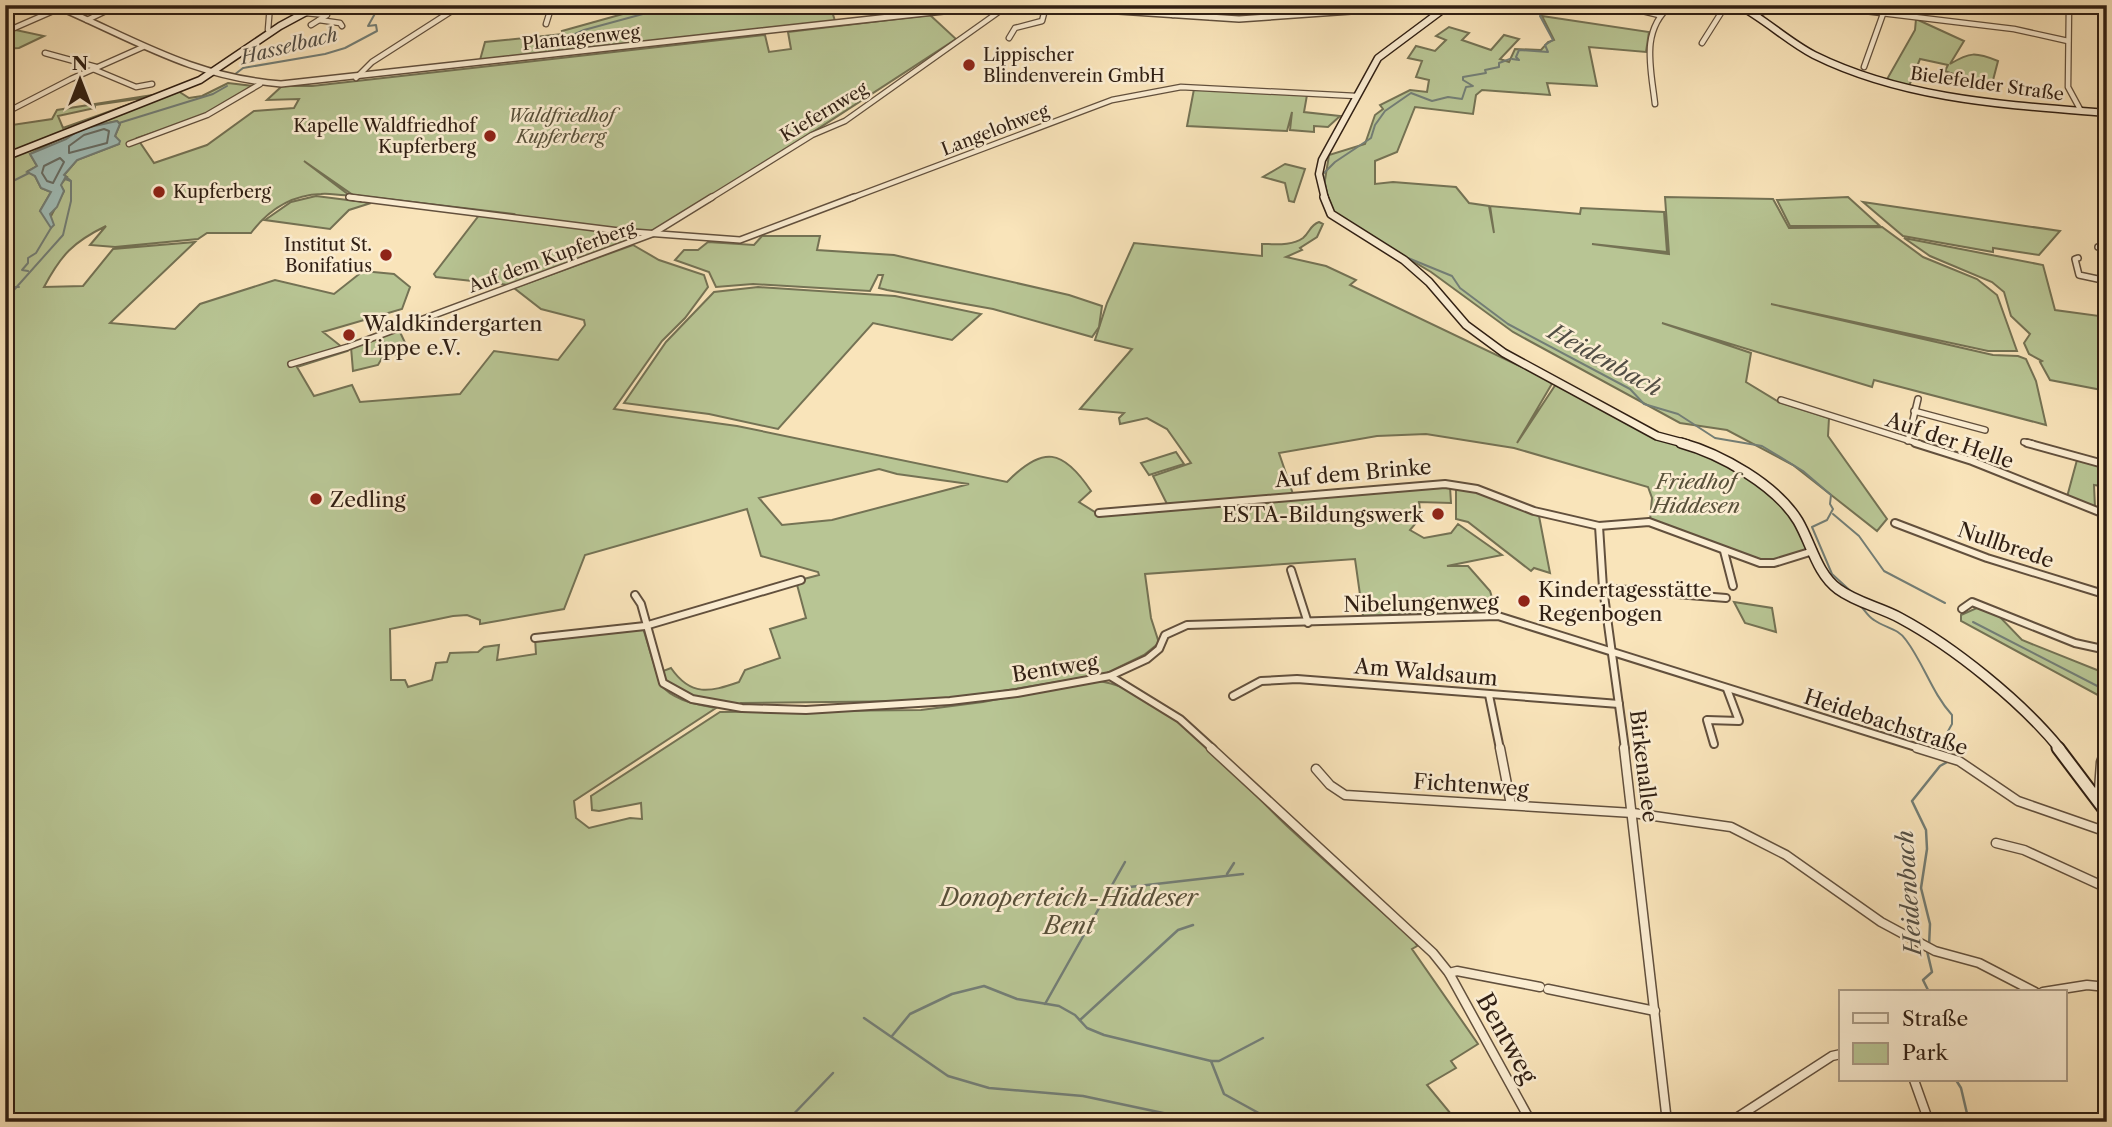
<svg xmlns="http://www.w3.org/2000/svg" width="2112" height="1127" viewBox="0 0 2112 1127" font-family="'Libre Caslon Text',serif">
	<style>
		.green { fill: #b8c594; stroke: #747254; stroke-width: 2; fill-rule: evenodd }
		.water { fill: #a0bdb8; stroke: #737e76; stroke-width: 2 }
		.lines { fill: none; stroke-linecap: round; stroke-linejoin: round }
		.shore { stroke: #686e66; stroke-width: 2 }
		.stream-far1 { stroke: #737e76; stroke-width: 2 }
		.stream { stroke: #737e76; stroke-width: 2.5 }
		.minor-far3-casing { stroke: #62503d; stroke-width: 7 }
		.minor-far2-casing { stroke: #62503d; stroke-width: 8 }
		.minor-far1-casing { stroke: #62503d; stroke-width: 10 }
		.minor-casing { stroke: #62503d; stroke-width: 11 }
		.tertiary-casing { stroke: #62503d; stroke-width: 8 }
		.secondary-far3-casing { stroke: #301f13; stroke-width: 9 }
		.secondary-far2-casing { stroke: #301f13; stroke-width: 10 }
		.secondary-far1-casing { stroke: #301f13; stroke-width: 12 }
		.secondary-casing { stroke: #301f13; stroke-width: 15 }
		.minor-far3 { stroke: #fbedd2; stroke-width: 4.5 }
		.minor-far2 { stroke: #fbedd2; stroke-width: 5 }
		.minor-far1 { stroke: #fbedd2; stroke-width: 6 }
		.minor { stroke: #fbedd2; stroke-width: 8 }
		.tertiary { stroke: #fbedd2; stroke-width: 5 }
		.secondary-far3 { stroke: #fbedd2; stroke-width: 6 }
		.secondary-far2 { stroke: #fbedd2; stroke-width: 7 }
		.secondary-far1 { stroke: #fbedd2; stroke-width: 9 }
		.secondary { stroke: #fbedd2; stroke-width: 11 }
		.poi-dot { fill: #8f2418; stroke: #fbedd2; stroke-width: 2.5 }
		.labels { text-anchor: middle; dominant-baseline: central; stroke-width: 5; stroke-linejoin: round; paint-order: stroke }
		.far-street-label { font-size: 18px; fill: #301f13; stroke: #fbedd2 }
		.far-poi-label { font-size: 18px; fill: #301f13; stroke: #fbedd2; text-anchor: start }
		.far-park-label { font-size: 18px; font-style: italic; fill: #59513a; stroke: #fbedd2 }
		.far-water-label { font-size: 19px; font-style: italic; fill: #524e45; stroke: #fbedd2 }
		.poi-label { font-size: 21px; fill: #301f13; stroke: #fbedd2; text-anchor: start }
		.street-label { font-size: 21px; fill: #301f13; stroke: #fbedd2 }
		.park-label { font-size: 21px; font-style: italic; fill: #59513a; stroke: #fbedd2 }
		.water-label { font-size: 23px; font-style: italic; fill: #524e45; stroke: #fbedd2 }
		.near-park-label { font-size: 24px; font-style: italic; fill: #59513a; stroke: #fbedd2 }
		.near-street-label { font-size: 24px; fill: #301f13; stroke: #fbedd2 }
	</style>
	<rect width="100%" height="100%" fill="#f9e4ba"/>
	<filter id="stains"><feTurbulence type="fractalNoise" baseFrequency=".00286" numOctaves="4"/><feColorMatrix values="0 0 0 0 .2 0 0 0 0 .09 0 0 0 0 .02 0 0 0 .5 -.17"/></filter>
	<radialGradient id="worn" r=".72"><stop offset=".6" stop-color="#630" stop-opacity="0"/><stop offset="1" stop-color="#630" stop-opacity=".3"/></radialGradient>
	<g class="green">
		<polygon points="655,5 830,5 835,21 480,60 485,42 563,34 562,31"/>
		<path d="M930 15 956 39 730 186 645 236 509 285 436 277 434 274 480 214 511 219 514 214 353 195 304 161 349 195C340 196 331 193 321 194 292 195 269 209 251 233H207L198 239 115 247 90 245 106 226C73 242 61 255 44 287L83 286 113 249 195 242 110 323 175 329 200 304 275 280 334 294 363 271 394 274 410 287 402 309 323 332 347 351 297 367 314 396 352 385 360 402 460 394 494 351 558 360 585 325 584 320 541 309 514 288 633 245 659 260 704 275 708 287 685 318 662 341 614 409 737 426 1007 482C1043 445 1063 449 1091 491L1079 502 1098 514 1433 485 1450 487 1451 503 1419 502 1421 517 1410 530 1424 538 1451 533 1458 524 1502 555 1447 566H1468L1490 591 1496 610 1363 616 1355 559 1145 574 1151 618 1159 643 1144 655 1105 674 960 698 917 701 741 703 736 707 694 698 666 681 663 671 671 668C691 697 710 692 739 682L745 670 780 658 770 629 806 618 796 581 819 575 818 572 761 556 747 509 585 555 564 609 480 624V620L467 615 453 616 390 629 391 680H405L408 687 432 680 436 663 447 662 450 653 478 652 484 647 499 645 497 660 536 654 535 638 643 628 660 684C673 701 697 704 716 708L574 801 576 818 589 828 630 818 642 819 641 803 599 811 592 810 591 796 720 712 921 710 983 702 1093 681C1156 681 1242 784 1287 826 1329 865 1372 903 1415 941L1417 946 1412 949 1478 1044 1451 1061 1456 1068 1427 1085 1451 1114 1438 1122H5V159L15 151 5 152V126L52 119 57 110 178 91 189 98 202 96 228 83 253 86 198 118 137 138 154 163 207 145 254 111 294 108 299 99 267 100 282 86H312L765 35 769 52 791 49 788 32ZM150 97 63 128 58 116 95 108V105ZM117 121 120 124 115 136 119 144 77 160 64 175 67 177 60 185 64 191 50 218 40 211 51 192 41 188 35 176 28 171 37 166 30 154C57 139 87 127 117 121ZM879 469 897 474 969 484 832 520 782 525 759 498Z"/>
		<polygon points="1542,16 1649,32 1646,52 1589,47 1597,86 1547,83 1550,95 1482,90 1476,95 1473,114 1415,107 1397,152 1375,161 1375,184 1393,182 1456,187 1469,203 1489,206 1494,233 1490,206 1580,214 1581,208 1664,212 1667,252 1592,244 1669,254 1665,197 1773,199 1789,228 1882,227 1923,257 1977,279 1997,295 2017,351 1988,351 1771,304 1993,355 2018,356 2026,359 2036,381 2046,425 1874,380 1872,387 1662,323 1751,353 1746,382 1779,402 1829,418 1828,436 1887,519 1877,531 1793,465 1727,430 1680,423 1513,332 1431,272 1335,215 1324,186 1329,155 1365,144 1375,115 1383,109 1380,105 1410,90 1427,92 1429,80 1416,77 1422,61 1408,58 1416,46 1435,51 1446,40 1436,36 1449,27 1469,33 1462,40 1491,50 1504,35 1519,39 1500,59 1509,62 1515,49 1541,50 1548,42 1554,40"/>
		<path d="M1916 19 1964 41 1950 64C1970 52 1975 52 1998 61L1992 84 1950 73 1945 71 1948 65 1920 59 1909 86 1886 81 1915 30Z"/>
		<polygon points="11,29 44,36 19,48 5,49 5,32"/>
		<polygon points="1194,89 1307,95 1304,112 1340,116 1328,127 1314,126 1314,132 1290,130 1292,112 1287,131 1187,126"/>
		<polygon points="1285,164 1305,169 1294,202 1289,201 1285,183 1263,177"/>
		<polygon points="316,196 371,203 349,210 330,229 265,220 291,202"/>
		<polygon points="1848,197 1880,226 1790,226 1777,200"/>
		<polygon points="1863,202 2060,231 2039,255 1993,248 1993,252 1903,236"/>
		<path d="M1319 222 1323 224 1317 237 1300 248 1302 250 1286 257 1326 266 1356 280 1350 285 1553 382 1517 443 1556 384 1656 438 1724 460 1779 499 1795 519 1808 549 1772 561 1757 560 1650 520 1652 498 1648 487 1514 448 1426 434 1377 436 1279 453 1293 494 1167 504 1153 476 1191 463 1167 429 1147 418 1120 424 1119 418 1124 413 1080 409 1132 349 1095 340 1107 303 1134 243 1262 256V244C1275 244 1292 246 1303 238 1310 232 1310 225 1319 222Z"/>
		<polygon points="762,236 820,236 817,250 894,255 1069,295 1102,306 1099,327 1092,337 993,309 887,290 879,288 883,275 878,275 870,291 753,284 716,287 709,272 675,260 684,250 698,250 708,242 754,245"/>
		<polygon points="1904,238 2043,265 2055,310 2107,317 2107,391 2050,380 2040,362 2042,361 2029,354 2024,343 2030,334 2011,316 2004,292 1992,282 1930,256"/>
		<polygon points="758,287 895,296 981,314 952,340 873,323 778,429 709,414 624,403 666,342 714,292"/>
		<polygon points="399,330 409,351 382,358 378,365 353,371 351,347"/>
		<polygon points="1176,452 1184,464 1149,475 1141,463"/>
		<polygon points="2077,460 2107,468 2107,487 2094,485 2095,508 2067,497"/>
		<polygon points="1456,488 1479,492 1539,516 1550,573 1534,568 1531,571 1468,522 1456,519"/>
		<polygon points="1734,602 1772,608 1776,632 1745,623"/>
		<polygon points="1979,607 1999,616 2022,640 2107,674 2107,700 1961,621 1961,615"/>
	</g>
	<polygon class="water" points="117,121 120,124 115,136 120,141 119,144 77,160 64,175 71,181 65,178 61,185 64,191 57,207 50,214 54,225 51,228 40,211 51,192 41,188 35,176 27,172 37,166 30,154 66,139 81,129"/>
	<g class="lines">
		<g class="shore">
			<polygon points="104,129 109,131 107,143 69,153 69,146 84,135"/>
			<polygon points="60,158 64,162 53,183 47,181 42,173 44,166"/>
		</g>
		<g class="stream-far1">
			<polyline points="558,52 562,40 584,30 676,5"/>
			<polyline points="1512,59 1519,60 1516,57 1519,50 1548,52 1545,45 1553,40 1540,16 1548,5"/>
			<polyline points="234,75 243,68 325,54 345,48 377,31 376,25 368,26 377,10 402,5"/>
			<polyline points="119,123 213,94 227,86"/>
			<polyline points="5,185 29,173"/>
			<polyline points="1328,198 1323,174 1335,162 1371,138 1375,125 1385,111 1411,93 1432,101 1448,97 1462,99 1466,87 1473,86 1463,80 1463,77 1486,73 1485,70 1499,67 1499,63 1510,59"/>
			<polyline points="1408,258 1452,276 1460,288 1508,324 1630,389 1644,404 1678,414 1715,438 1762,446 1803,471 1831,495 1830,504 1833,509 1827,520 1812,527 1832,574 1856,596"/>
			<polyline points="28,271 22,270 28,263 28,258 36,253 51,228"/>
			<polyline points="14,277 9,287 19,287"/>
			<polyline points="5,300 63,235 71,201 71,181 65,179"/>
			<polyline points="1833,514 1859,536 1884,571 1945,603"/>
			<path d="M1859 604C1864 609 1868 617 1874 620 1885 628 1898 628 1906 640 1924 664 1932 693 1952 715V724L1947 733 1955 749"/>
			<polyline points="1973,622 2107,691"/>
		</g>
		<g class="stream">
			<polyline points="1953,757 1956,754 1955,748"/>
			<polyline points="1227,874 1234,863"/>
			<polyline points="1112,889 1243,874"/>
			<polyline points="1929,946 1930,924 1921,888 1927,849 1926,830 1912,801 1940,766 1949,761"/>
			<polyline points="1927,951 1932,972 1923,980 1929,992"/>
			<polyline points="1045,1004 1125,862"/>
			<polyline points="864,1018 948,1076 989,1088 1083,1096 1182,1117"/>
			<polyline points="1080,1020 1178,930 1193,925"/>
			<polyline points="892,1036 910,1014 952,994 984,986 1017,999 1059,1006 1075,1015 1087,1028 1104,1035 1211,1061 1219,1061 1263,1038"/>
			<polyline points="1211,1061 1224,1094 1275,1122"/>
			<polyline points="1956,1080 1961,1088 1969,1122"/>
			<polyline points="786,1122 833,1073"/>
		</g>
		<defs>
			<g id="minor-far3">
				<polyline points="137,5 164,9"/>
				<polyline points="270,5 268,30 271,32"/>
				<polyline points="1618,5 1659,15"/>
				<polyline points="1815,5 2014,29 2068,41"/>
				<polyline points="2069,5 2068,87 2081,111"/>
				<polyline points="305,13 327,15 311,25"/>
				<polyline points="1173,15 1177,5"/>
				<polyline points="1755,15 1782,5"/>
				<polyline points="1210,17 1218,5"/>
				<polyline points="87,20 118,5"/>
				<polyline points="319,20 340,23 342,26"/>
				<polyline points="546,24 552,5"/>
				<polyline points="5,32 60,8"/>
				<polyline points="1009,38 1015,28 1042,21 1046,6"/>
				<polyline points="1702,43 1726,5"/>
				<polyline points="45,53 96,67"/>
				<polyline points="1864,67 1883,14"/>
				<polyline points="93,69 136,87 152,84"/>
				<polyline points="356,78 372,62 461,5"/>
				<path d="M1655 104C1651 68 1640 31 1671 5"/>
				<polyline points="5,113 71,79 143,47"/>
				<polyline points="129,144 207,115 260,84"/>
				<polyline points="349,197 363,199"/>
				<polyline points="709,199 812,135 845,121 1000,11 1003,5"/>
				<polyline points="849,199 1112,100 1181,87 1356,96"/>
			</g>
			<g id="minor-far2">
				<polyline points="349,197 619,231 740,240 854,197"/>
				<polyline points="2098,247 2107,248"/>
				<polyline points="2078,258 2075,259 2079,275 2107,281"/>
				<polyline points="291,364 348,347 652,234 712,197"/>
				<polyline points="1781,400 1920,444"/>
				<polyline points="1914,411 1985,430"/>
				<polyline points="1908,441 1918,399"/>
				<polyline points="2024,442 2033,444"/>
			</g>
			<g id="minor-far1">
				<polyline points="1915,443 1972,461 2107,515"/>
				<polyline points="2027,443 2107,465"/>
				<polyline points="1099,513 1445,484 1477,489 1534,511 1599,526 1649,522 1760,563 1774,563 1813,551"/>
				<polyline points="1895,523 1987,558 2107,595"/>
				<polyline points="1599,526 1603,588 1625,749"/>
				<polyline points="1724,551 1733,586"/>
				<polyline points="1291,570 1308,623"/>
				<polyline points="1603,588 1726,598"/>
				<polyline points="635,595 641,604 663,683 692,699 742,708 806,710 950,701 1017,693 1110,676 1147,659 1159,649 1165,635 1187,625 1498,616 1922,749"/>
				<polyline points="1962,609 1972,602 2075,643 2107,650"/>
				<polyline points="535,638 645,626 801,580"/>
				<polyline points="1110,676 1180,719 1213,749"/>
				<polyline points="1489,695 1500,749"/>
				<polyline points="1233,696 1261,681 1297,679 1619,704"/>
				<polyline points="1714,744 1707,720 1739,721 1727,689"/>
				<polyline points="2105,749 2107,744"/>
			</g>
			<g id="minor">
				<polyline points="1211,748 1433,953 1449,973 1531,1122"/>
				<polyline points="1500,748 1511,805"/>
				<polyline points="1624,748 1667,1122"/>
				<polyline points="1917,748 1959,761 2018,801 2107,832"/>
				<polyline points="1316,769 1330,785 1345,795 1633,813 1731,827 1786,855 1881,922 1935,951 1979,963 2035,992"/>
				<polyline points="2094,794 2099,790 2101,762 2106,748"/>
				<polyline points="1996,843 2024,850 2107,888"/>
				<polyline points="1449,973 1457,971 1540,987"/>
				<polyline points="1548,989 1655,1011"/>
				<polyline points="2043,992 2087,985 2107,987"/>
				<polyline points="1914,1080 1929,1122"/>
				<polyline points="1730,1122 1832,1056 1841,1054"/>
			</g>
			<g id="tertiary">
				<path d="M54 5C134 39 191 77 281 84L998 5"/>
				<polyline points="1028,5 1239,19 1436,5"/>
			</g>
			<g id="secondary-far3">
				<path d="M1738 5C1765 19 1787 41 1814 55 1905 100 2008 105 2107 113"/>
				<polyline points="5,157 200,80 280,26 319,5"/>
				<polyline points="1325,199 1319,174 1322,160 1378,58 1441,11 1442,5"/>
			</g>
			<polyline id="secondary-far2" points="1324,197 1331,214 1404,260 1429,282 1466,325 1504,353 1657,436 1687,444"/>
			<path id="secondary-far1" d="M1681 443C1721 454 1776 485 1798 521 1811 543 1817 574 1838 589 1857 603 1880 607 1900 618 1954 647 2022 702 2060 749"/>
			<polyline id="secondary" points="2058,748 2107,813"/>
		</defs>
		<use href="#minor-far3" class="minor-far3-casing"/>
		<use href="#minor-far2" class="minor-far2-casing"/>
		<use href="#minor-far1" class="minor-far1-casing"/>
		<use href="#minor" class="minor-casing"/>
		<use href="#tertiary" class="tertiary-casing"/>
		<use href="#secondary-far3" class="secondary-far3-casing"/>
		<use href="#secondary-far2" class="secondary-far2-casing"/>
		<use href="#secondary-far1" class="secondary-far1-casing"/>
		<use href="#secondary" class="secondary-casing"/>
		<use href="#minor-far3" class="minor-far3"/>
		<use href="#minor-far2" class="minor-far2"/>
		<use href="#minor-far1" class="minor-far1"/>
		<use href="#minor" class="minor"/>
		<use href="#tertiary" class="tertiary"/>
		<use href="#secondary-far3" class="secondary-far3"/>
		<use href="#secondary-far2" class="secondary-far2"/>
		<use href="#secondary-far1" class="secondary-far1"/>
		<use href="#secondary" class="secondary"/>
	</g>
	<g class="poi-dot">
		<circle cx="969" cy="65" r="7"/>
		<circle cx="490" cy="136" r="7"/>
		<circle cx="159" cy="192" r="7"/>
		<circle cx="386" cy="255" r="7"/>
		<circle cx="349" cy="335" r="7"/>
		<circle cx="316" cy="499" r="7"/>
		<circle cx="1438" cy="514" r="7"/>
		<circle cx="1524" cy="601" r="7"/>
	</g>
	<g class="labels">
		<g class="far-street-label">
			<text transform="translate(581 38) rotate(-6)">Plantagenweg</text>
			<text transform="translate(1987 84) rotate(8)">Bielefelder Straße</text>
			<text transform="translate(824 112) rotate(-31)">Kiefernweg</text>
			<text transform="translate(995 130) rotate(-21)">Langelohweg</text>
			<text transform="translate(552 257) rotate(-20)">Auf dem Kupferberg</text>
		</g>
		<g class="far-poi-label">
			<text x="983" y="55">Lippischer<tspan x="983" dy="21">Blindenverein GmbH</tspan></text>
			<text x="476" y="126" text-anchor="end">Kapelle Waldfriedhof<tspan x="476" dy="21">Kupferberg</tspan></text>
			<text x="173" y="192">Kupferberg</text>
			<text x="372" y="245" text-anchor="end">Institut St.<tspan x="372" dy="21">Bonifatius</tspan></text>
		</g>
		<g class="far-park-label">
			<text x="561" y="116">Waldfriedhof<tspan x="561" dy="21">Kupferberg</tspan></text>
		</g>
		<g class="far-water-label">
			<text transform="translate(289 46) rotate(-14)">Hasselbach</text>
		</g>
		<g class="poi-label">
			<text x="363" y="323">Waldkindergarten<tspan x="363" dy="24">Lippe e.V.</tspan></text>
			<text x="330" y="499">Zedling</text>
			<text x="1424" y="514" text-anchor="end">ESTA-Bildungswerk</text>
			<text x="1538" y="589">Kindertagesstätte<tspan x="1538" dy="24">Regenbogen</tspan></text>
		</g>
		<g class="street-label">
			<text transform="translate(1950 440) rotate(19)">Auf der Helle</text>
			<text transform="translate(1353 473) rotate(-5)">Auf dem Brinke</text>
			<text transform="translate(2006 545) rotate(19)">Nullbrede</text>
			<text transform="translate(1421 603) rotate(-1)">Nibelungenweg</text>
			<text transform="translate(1055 668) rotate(-9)">Bentweg</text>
			<text transform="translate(1426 672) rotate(5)">Am Waldsaum</text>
			<text transform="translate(1886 722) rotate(18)">Heidebachstraße</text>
			<text transform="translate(1644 766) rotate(83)">Birkenallee</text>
			<text transform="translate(1471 785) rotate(4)">Fichtenweg</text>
		</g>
		<g class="park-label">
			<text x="1696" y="481">Friedhof<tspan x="1696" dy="24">Hiddesen</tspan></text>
		</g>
		<g class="water-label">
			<text transform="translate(1605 360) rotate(29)">Heidenbach</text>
			<text transform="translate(1909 893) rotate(-94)">Heidenbach</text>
		</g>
		<g class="near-park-label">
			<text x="1069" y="897">Donoperteich-Hiddeser<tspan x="1069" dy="28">Bent</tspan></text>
		</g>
		<g class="near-street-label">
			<text transform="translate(1507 1038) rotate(61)">Bentweg</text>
		</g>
	</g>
	<rect width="2112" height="1127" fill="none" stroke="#f9e4ba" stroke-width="28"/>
	<rect x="7" y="7" width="2098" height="1113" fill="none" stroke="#301f13" stroke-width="3.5"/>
	<rect x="14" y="14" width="2084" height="1099" fill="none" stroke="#301f13" stroke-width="2"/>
	<rect x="1839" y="990" width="228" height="91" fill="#fbedd2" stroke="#aa9b86" stroke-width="2"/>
	<rect x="1853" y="1013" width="35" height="10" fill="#fbedd2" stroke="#aa9b86" stroke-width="2"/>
	<text x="1902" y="1026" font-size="21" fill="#301f13">Straße</text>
	<rect x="1853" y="1043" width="35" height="21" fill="#b8c594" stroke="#aa9b86" stroke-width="2"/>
	<text x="1902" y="1060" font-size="21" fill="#301f13">Park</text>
	<g transform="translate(80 80)" stroke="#fbedd2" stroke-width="5" paint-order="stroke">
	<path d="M0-5L12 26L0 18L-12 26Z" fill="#301f13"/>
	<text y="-10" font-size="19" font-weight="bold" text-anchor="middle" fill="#301f13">N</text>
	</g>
	<rect width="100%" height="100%" filter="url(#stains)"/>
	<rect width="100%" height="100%" fill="url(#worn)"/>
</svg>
